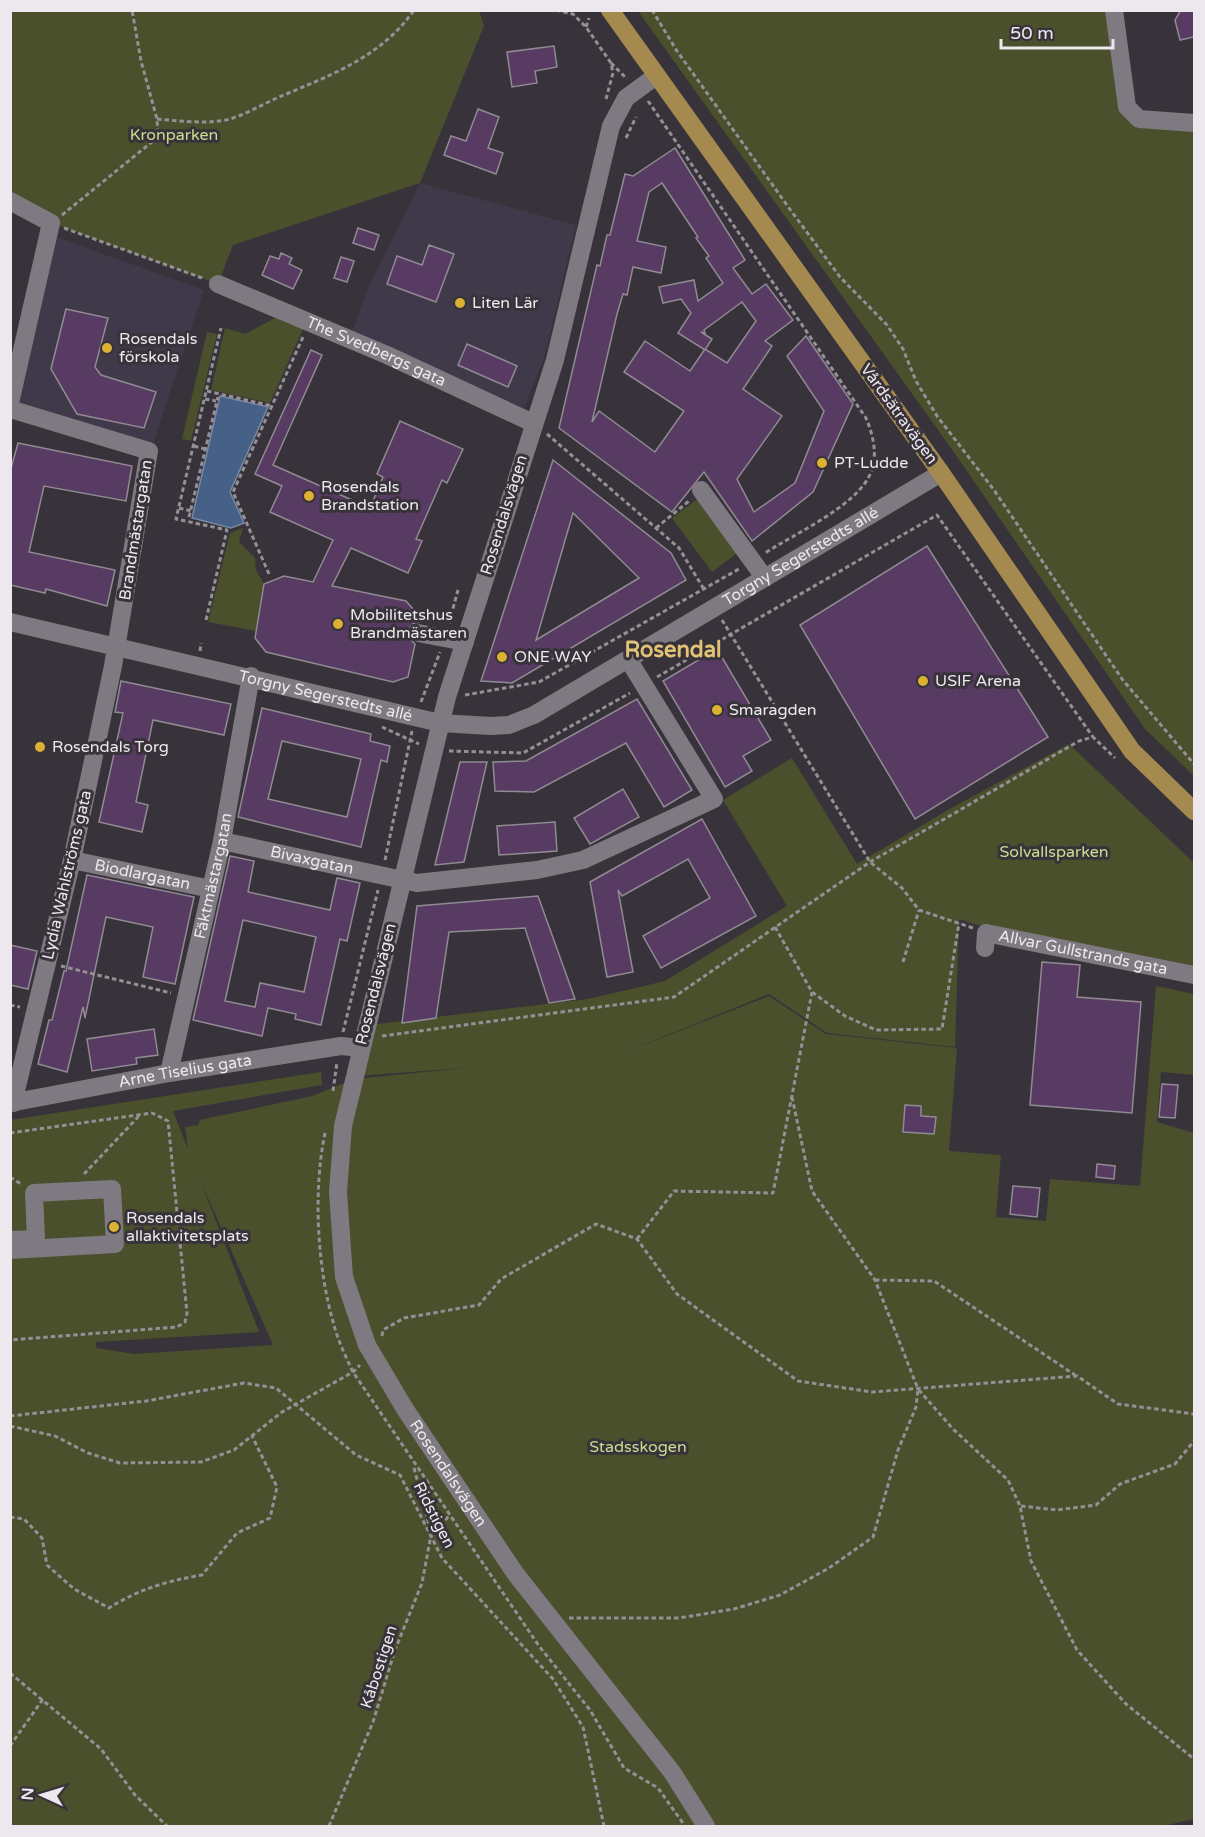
<svg xmlns="http://www.w3.org/2000/svg" width="1205" height="1837" viewBox="0 0 1205 1837" font-family="'Varela Round',sans-serif">
	<style>
		.education { fill: #3f394a }
		.green { fill: #49502b; fill-rule: evenodd }
		.water { fill: #466088; stroke: #7889a6; stroke-width: 1.5 }
		.building { fill: #573b62; stroke: #908a93; stroke-width: 1.5; fill-rule: evenodd }
		.lines { fill: none; stroke-linecap: round; stroke-linejoin: round }
		.path { stroke: #949096; stroke-width: 3; stroke-dasharray: 4.5 3; stroke-linecap: butt }
		.minor { stroke: #7f7981; stroke-width: 18 }
		.major { stroke: #a48a4f; stroke-width: 18 }
		.poi-dot { fill: #ddb133; stroke: #38333a; stroke-width: 2 }
		.labels { text-anchor: middle; dominant-baseline: central; stroke-width: 6; stroke-linejoin: round; paint-order: stroke }
		.park-label { font-size: 16px; fill: #ccdc8e; stroke: #38333a }
		.poi-label { font-size: 16px; fill: #ece8ed; stroke: #38333a; text-anchor: start }
		.street-label { font-size: 16px; fill: #ece8ed; stroke: #38333a }
		.district-label { font-size: 22px; font-weight: bold; fill: #e1c378; stroke: #38333a }
	</style>
	<rect width="100%" height="100%" fill="#38333a"/>
	<g class="education">
		<polygon points="420,183 576,225 545,354 521,416 350,339 370,283"/>
		<polygon points="56,237 204,290 152,447 15,406"/>
	</g>
	<g class="green">
		<polygon points="479,10 484,26 420,183 233,245 218,284 51,223 11,201 10,11"/>
		<polygon points="638,11 1114,11 1127,108 1194,123 1194,776 1145,729 953,451"/>
		<polygon points="275,318 303,329 270,403 211,390 225,328 245,334"/>
		<polygon points="207,332 217,334 191,441 182,439"/>
		<polygon points="700,497 740,551 712,572 672,518"/>
		<polygon points="243,528 239,542 255,558 256,570 264,584 256,631 208,622 230,533"/>
		<path d="M1069 744 1194 863V967L999 932 959 919 955 1047 827 1033 769 994 623 1053 769 996 826 1034 957 1048 949 1151 1001 1155 996 1217 1046 1221 1050 1179 1140 1186 1156 986 1194 994V1075L1161 1072 1157 1122 1194 1133V1819L1163 1826H11L10 1120 321 1072 322 1085 173 1111 188 1149 185 1127 198 1125 200 1120 312 1096 354 1079 465 1068 356 1076 368 1025 588 999 665 981 787 906 723 800 792 758 857 864 946 811ZM201 1182 273 1345 134 1354 96 1348V1342L259 1332Z"/>
	</g>
	<polygon class="water" points="220,396 268,407 230,492 244,523 231,528 192,518"/>
	<g class="building">
		<polygon points="1181,10 1194,10 1194,37 1180,40 1175,20"/>
		<polygon points="554,46 557,67 535,71 537,83 512,87 507,52"/>
		<polygon points="478,109 499,117 488,148 503,153 496,174 444,155 451,136 466,141"/>
		<path d="M675 148 745 260 733 268 752 294 766 284 793 320 765 341 772 346 743 389 782 416 737 479 754 512 795 483 824 411 787 356 806 336 853 404 813 492 752 541 704 472 672 512 559 428 597 265 600 266 607 235H610L625 174 633 176ZM662 183 698 237 696 238 709 256 706 258 723 283 698 301 694 280 659 287 663 303 681 299 691 313 678 333 705 350 712 339 701 332 705 333 704 330 742 302 756 321 727 363 705 349 690 371 645 341 624 372 684 411 655 452 599 411 592 422 617 314 623 294 627 295 633 267 661 273 666 247 637 241 649 192Z"/>
		<polygon points="358,228 379,235 374,250 353,243"/>
		<polygon points="429,245 454,254 436,302 387,284 397,256 422,265"/>
		<polygon points="281,253 292,258 289,264 302,270 293,289 262,275 270,256 279,259"/>
		<polygon points="341,257 354,261 347,282 334,278"/>
		<polygon points="66,309 108,318 95,367 101,375 156,392 144,428 77,414 51,369"/>
		<polygon points="467,344 517,366 508,387 458,365"/>
		<polygon points="311,350 322,355 273,465 370,508 383,477 377,474 400,421 463,449 447,483 442,480 416,539 422,541 408,573 351,548 332,586 406,601 421,618 420,622 414,623 407,630 408,637 415,644 408,677 393,682 266,652 255,638 264,584 284,576 313,582 333,540 270,512 282,486 255,474"/>
		<polygon points="18,443 132,466 126,501 44,486 29,552 115,570 107,606 46,589 45,593 10,585 10,472"/>
		<path d="M553 460 671 553 686 580 512 683 481 681ZM573 513 639 578 536 640Z"/>
		<polygon points="927,546 1048,737 915,819 800,625"/>
		<polygon points="717,649 771,740 743,756 752,771 725,787 663,681"/>
		<polygon points="121,681 231,704 224,735 153,720 136,802 148,805 142,832 99,822 123,713 115,712"/>
		<polygon points="637,699 692,790 664,807 626,743 534,792 495,791 493,762 526,761"/>
		<path d="M262 708 371 734 370 741 390 746 387 762 381 760 361 847 238 817ZM282 741 361 759 347 817 268 799Z"/>
		<polygon points="460,762 487,762 464,862 435,865"/>
		<polygon points="623,789 639,817 590,844 574,818"/>
		<polygon points="702,819 756,916 661,968 643,936 710,898 688,859 622,896 618,890 633,972 607,977 590,882"/>
		<polygon points="555,822 557,851 499,855 497,826"/>
		<path d="M230 856 254 861 248 892 330 910 337 878 360 883 347 941 340 939 321 1025 295 1019 296 1014 268 1008 262 1036 193 1020ZM243 920 316 937 304 992 260 983 255 1007 225 1001Z"/>
		<polygon points="87,875 194,897 175,984 143,977 153,927 106,917 85,1018 83,1007 67,1072 38,1064 49,1020 52,1020 64,971 66,971"/>
		<polygon points="538,896 575,999 549,1003 525,928 449,932 436,1018 402,1023 417,906"/>
		<polygon points="10,945 37,951 28,989 10,985"/>
		<polygon points="1042,962 1080,965 1077,997 1141,1002 1132,1113 1030,1105"/>
		<polygon points="154,1029 158,1055 136,1058 137,1064 92,1071 87,1039"/>
		<polygon points="1162,1084 1178,1085 1175,1118 1159,1117"/>
		<polygon points="905,1105 921,1106 921,1116 936,1117 934,1134 903,1132"/>
		<polygon points="1097,1164 1115,1166 1114,1179 1096,1177"/>
		<polygon points="1013,1186 1040,1188 1037,1217 1010,1214"/>
	</g>
	<g class="lines">
		<g class="path">
			<polyline points="556,10 573,14 586,27 611,63 613,73 606,99"/>
			<polyline points="652,10 677,51 789,208 840,277 887,325 903,349 916,381 937,416 994,490 1122,679 1194,764"/>
			<polyline points="586,27 589,18"/>
			<polyline points="611,63 627,79"/>
			<path d="M648 101 866 418C873 435 878 454 871 472 859 505 794 534 765 553"/>
			<path d="M157 119C180 121 202 124 226 120 243 116 261 105 277 98 328 76 381 58 414 10"/>
			<polyline points="626,138 636,117"/>
			<polyline points="62,215 158,137 157,119 141,61 132,10"/>
			<polyline points="64,228 205,279"/>
			<polyline points="207,391 272,406"/>
			<polyline points="205,399 216,401"/>
			<polyline points="547,434 679,548 705,591"/>
			<polyline points="194,446 205,449"/>
			<polyline points="179,508 191,511"/>
			<polyline points="189,517 218,397"/>
			<polyline points="656,528 689,501"/>
			<polyline points="269,574 233,492 303,337"/>
			<polyline points="206,620 227,530 176,519 221,328"/>
			<polyline points="722,620 870,862 902,888 919,910 973,928"/>
			<polyline points="449,623 458,590"/>
			<polyline points="200,651 201,643"/>
			<polyline points="657,677 937,515 1093,737"/>
			<polyline points="465,695 539,682 739,569"/>
			<polyline points="421,702 440,652"/>
			<polyline points="382,727 419,744"/>
			<polyline points="449,751 523,753 630,693"/>
			<polyline points="385,860 412,731"/>
			<polyline points="775,927 812,992 845,1016 876,1030 942,1029 959,923"/>
			<polyline points="903,962 919,910"/>
			<polyline points="61,966 171,993"/>
			<polyline points="10,1005 20,1007"/>
			<polyline points="343,1032 378,890"/>
			<polyline points="382,1036 674,997 870,862 1079,741 1093,737 1115,758"/>
			<polyline points="333,1091 337,1062"/>
			<polyline points="792,1097 812,1191 875,1280 918,1389"/>
			<polyline points="10,1133 152,1113 168,1121 187,1313 185,1322 177,1327 10,1340"/>
			<path d="M325 1133C313 1190 317 1268 334 1325 338 1341 346 1357 353 1372L539 1646 590 1710 624 1768 658 1788 685 1826"/>
			<polyline points="84,1174 139,1116"/>
			<polyline points="10,1177 21,1184"/>
			<polyline points="637,1239 674,1191 773,1193 812,992"/>
			<polyline points="875,1280 934,1281 1075,1375"/>
			<polyline points="382,1336 383,1330 404,1318 479,1305 501,1279 596,1224 637,1239 677,1294 798,1381 872,1392 1077,1376 1118,1404 1194,1414"/>
			<polyline points="10,1416 146,1401 244,1383 276,1388 356,1455 400,1475 442,1558 553,1679 583,1727 604,1826"/>
			<polyline points="10,1426 55,1436 88,1453 120,1463 201,1462 234,1450 282,1412 353,1372 360,1365"/>
			<polyline points="414,1468 430,1528"/>
			<polyline points="1021,1506 1057,1510 1096,1505 1120,1484 1175,1464 1194,1441"/>
			<path d="M10 1517 24 1519 42 1538 47 1565 74 1589 109 1608C139 1589 167 1581 202 1575L237 1533 270 1518 277 1487 252 1436"/>
			<polyline points="569,1618 679,1618 734,1609 780,1595 829,1568 873,1537 898,1450 916,1407 918,1389 953,1429 1008,1480 1020,1506 1031,1561 1077,1650 1126,1704 1194,1759"/>
			<polyline points="10,1673 101,1749 135,1795 167,1826"/>
			<polyline points="10,1746 43,1699"/>
			<polyline points="329,1826 373,1722 395,1650 422,1583 431,1535 449,1516"/>
		</g>
		<g class="minor">
			<polyline points="1114,10 1127,107 1139,119 1194,123"/>
			<path id="s1" d="M656 76 626 98 611 126 555 360 447 697 343 1126 338 1192 344 1277 367 1345 405 1409 515 1573 672 1772 706 1826"/>
			<polyline points="10,201 51,223 10,403"/>
			<path id="s2" d="M218 284 387 355 533 423"/>
			<polyline points="10,409 149,451 113,666 72,860 13,1103"/>
			<polyline points="701,490 764,577"/>
			<path id="s3" d="M10 622 440 723 491 726 509 725 534 715 941 473"/>
			<polyline points="418,633 465,642"/>
			<path id="s4" d="M222 841 417 883 537 870 583 860 714 799 628 659"/>
			<path id="s5" d="M72 860 211 889"/>
			<path id="s6" d="M985 948 986 933 1194 975"/>
			<path id="s7" d="M169 1073 222 841 251 676"/>
			<path id="s8" d="M10 1103 169 1073 341 1046 361 1048"/>
			<polyline points="10,1240 36,1239 34,1193 112,1189 115,1244 10,1250"/>
		</g>
		<polyline class="major" points="610,10 941,473 1132,751 1194,811"/>
	</g>
	<g class="poi-dot">
		<circle cx="460" cy="303" r="6"/>
		<circle cx="107" cy="348" r="6"/>
		<circle cx="822" cy="463" r="6"/>
		<circle cx="309" cy="496" r="6"/>
		<circle cx="338" cy="624" r="6"/>
		<circle cx="502" cy="657" r="6"/>
		<circle cx="923" cy="681" r="6"/>
		<circle cx="717" cy="710" r="6"/>
		<circle cx="40" cy="747" r="6"/>
		<circle cx="114" cy="1227" r="6"/>
	</g>
	<g class="labels">
		<g class="park-label">
			<text x="174" y="135">Kronparken</text>
			<text x="1054" y="852">Solvallsparken</text>
			<text x="638" y="1447">Stadsskogen</text>
		</g>
		<g class="poi-label">
			<text x="472" y="303">Liten Lär</text>
			<text x="119" y="339">Rosendals<tspan x="119" dy="18">förskola</tspan></text>
			<text x="834" y="463">PT-Ludde</text>
			<text x="321" y="487">Rosendals<tspan x="321" dy="18">Brandstation</tspan></text>
			<text x="350" y="615">Mobilitetshus<tspan x="350" dy="18">Brandmästaren</tspan></text>
			<text x="514" y="657">ONE WAY</text>
			<text x="935" y="681">USIF Arena</text>
			<text x="729" y="710">Smaragden</text>
			<text x="52" y="747">Rosendals Torg</text>
			<text x="126" y="1218">Rosendals<tspan x="126" dy="18">allaktivitetsplats</tspan></text>
		</g>
		<g class="street-label">
			<text stroke="none"><textPath href="#s2" startOffset="172">The Svedbergs gata</textPath></text>
			<text transform="translate(899 414) rotate(54)">Vårdsätravägen</text>
			<text transform="translate(504 515) rotate(-73)">Rosendalsvägen</text>
			<text transform="translate(136 530) rotate(-81)">Brandmästargatan</text>
			<text stroke="none"><textPath href="#s3" startOffset="848">Torgny Segerstedts allé</textPath></text>
			<text stroke="none"><textPath href="#s3" startOffset="324">Torgny Segerstedts allé</textPath></text>
			<text stroke="none"><textPath href="#s4" startOffset="92">Bivaxgatan</textPath></text>
			<text transform="translate(67 875) rotate(-77)">Lydia Wahlströms gata</text>
			<text stroke="none"><textPath href="#s5" startOffset="72">Biodlargatan</textPath></text>
			<text stroke="none"><textPath href="#s7" startOffset="202">Fäktmästargatan</textPath></text>
			<text stroke="none"><textPath href="#s6" startOffset="114">Allvar Gullstrands gata</textPath></text>
			<text transform="translate(376 984) rotate(-76)">Rosendalsvägen</text>
			<text stroke="none"><textPath href="#s8" startOffset="178">Arne Tiselius gata</textPath></text>
			<text stroke="none"><textPath href="#s1" startOffset="1480">Rosendalsvägen</textPath></text>
			<text transform="translate(434 1515) rotate(63)">Ridstigen</text>
			<text transform="translate(379 1667) rotate(-72)">Kåbostigen</text>
		</g>
		<g class="district-label">
			<text x="673" y="650">Rosendal</text>
		</g>
	</g>
	<rect width="1205" height="1837" fill="none" stroke="#ece8ed" stroke-width="24"/>
	<g transform="translate(42 1795) rotate(274)" stroke="#38333a" stroke-width="4.5" paint-order="stroke">
	<path d="M0-4.5L10 22L0 15L-10 22Z" fill="#ece8ed"/>
	<text y="-9" font-size="16" font-weight="bold" text-anchor="middle" fill="#ece8ed">N</text>
	</g>
	<path d="M1001 39v9h112v-9" fill="none" stroke="#ece8ed" stroke-width="3"/>
	<text x="1010" y="39" font-size="18" fill="#ece8ed" stroke="#38333a" stroke-width="4.5" paint-order="stroke">50 m</text>
</svg>
